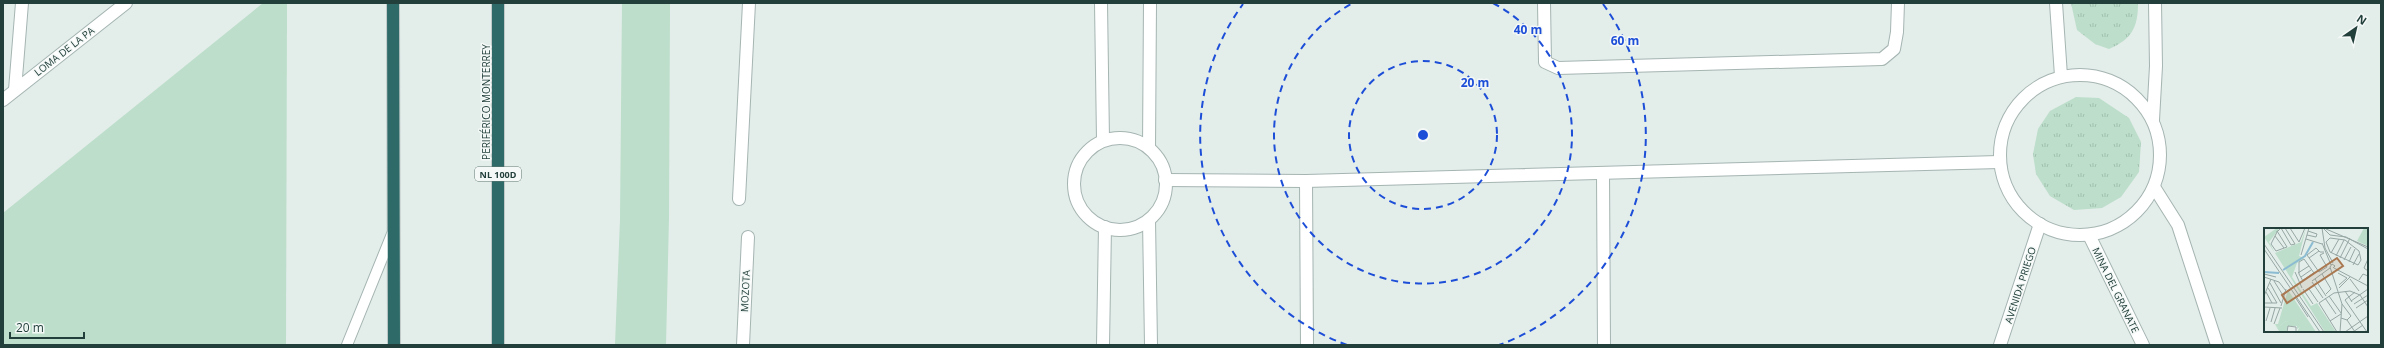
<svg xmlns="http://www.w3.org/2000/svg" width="2384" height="348" viewBox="0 0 2384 348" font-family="'Open Sans',sans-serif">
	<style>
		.grass { fill: #bcdeca }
		.park { fill: url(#park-tufts) }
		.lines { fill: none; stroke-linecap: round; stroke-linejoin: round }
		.service-casing { stroke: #a5b5b2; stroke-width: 12 }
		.minor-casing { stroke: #a5b5b2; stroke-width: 14 }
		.tertiary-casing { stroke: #a5b5b2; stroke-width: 14 }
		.motorway-casing { stroke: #c1c9c8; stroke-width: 14 }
		.service { stroke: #fff; stroke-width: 10 }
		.minor { stroke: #fff; stroke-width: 12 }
		.tertiary { stroke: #fff; stroke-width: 12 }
		.motorway { stroke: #2e6b68; stroke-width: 12 }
		.ring { fill: none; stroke: #1d4ed8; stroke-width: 2; stroke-dasharray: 7 5 }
		.labels { text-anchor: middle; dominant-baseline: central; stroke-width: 3; stroke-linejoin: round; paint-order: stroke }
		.shield { fill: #f4f9f7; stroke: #617773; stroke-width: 1 }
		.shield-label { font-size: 9px; font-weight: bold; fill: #223f3b }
		.street-label { font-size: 10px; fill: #223f3b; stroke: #f4f9f7 }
		.inset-river { fill: none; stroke: #8bbcd2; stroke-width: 2 }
		.inset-road { fill: none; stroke: #96a7a4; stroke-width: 1 }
		.view { fill: #aa7850; fill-opacity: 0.15; stroke: #aa7850; stroke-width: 2 }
		.inset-edge { fill: none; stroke: #223f3b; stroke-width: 2 }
		.centre { fill: #1d4ed8; stroke: #f4f9f7; stroke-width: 2 }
		.ring-label { font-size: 12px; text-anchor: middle; font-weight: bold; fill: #1d4ed8; stroke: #f4f9f7; stroke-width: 3; stroke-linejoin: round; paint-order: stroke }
	</style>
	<defs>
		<pattern id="park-tufts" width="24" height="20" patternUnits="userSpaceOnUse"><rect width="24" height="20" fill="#bcdeca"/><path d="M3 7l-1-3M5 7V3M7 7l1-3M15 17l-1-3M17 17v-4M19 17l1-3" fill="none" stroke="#a1c0ae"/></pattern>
	</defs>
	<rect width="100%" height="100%" fill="#e3edea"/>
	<g class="grass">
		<polygon points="263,3 287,3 286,345 3,345 3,213"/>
		<polygon points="622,3 670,3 669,217 666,345 615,345 620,220"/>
	</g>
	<g class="park">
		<path d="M2071 3H2138C2138 27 2132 39 2109 49L2095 44 2077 30Z"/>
		<polygon points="2076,97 2099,98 2129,118 2141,142 2139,172 2121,197 2102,208 2074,210 2050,196 2036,174 2033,154 2038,129 2050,111"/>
	</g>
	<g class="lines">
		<defs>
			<polyline id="service" points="347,345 392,234"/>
			<g id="minor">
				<polyline points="1101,3 1103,140"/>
				<polyline points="1544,3 1545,62 1558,68 1882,59 1894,49 1897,32 1898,3"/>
				<polyline points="15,90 22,3"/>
				<polyline points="3,100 126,3"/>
				<circle cx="1120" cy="184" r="46"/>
				<polyline points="1149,148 1150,3"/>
				<polyline points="1603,173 1604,345"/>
				<polyline points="1165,180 1306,181 1999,162"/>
				<polyline points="1306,181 1307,345"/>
				<polyline points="739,199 749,3"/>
				<polyline points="1149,220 1151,345"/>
				<polyline points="743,345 748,237"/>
				<polyline points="1103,345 1105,227"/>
			</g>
			<g id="tertiary">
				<polyline points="2056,3 2061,76"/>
				<circle cx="2080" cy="155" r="80"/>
				<polyline points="2153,120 2156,66 2155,3"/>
				<polyline points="2154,187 2178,225 2217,345"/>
				<polyline points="2089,235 2143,345"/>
				<polyline points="2000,345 2040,224"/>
			</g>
			<g id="motorway">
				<polyline points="393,3 394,345"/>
				<polyline points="498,345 498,3"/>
			</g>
		</defs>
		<use href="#service" class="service-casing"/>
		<use href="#minor" class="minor-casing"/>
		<use href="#tertiary" class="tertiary-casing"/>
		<use href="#motorway" class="motorway-casing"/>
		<use href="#service" class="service"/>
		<use href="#minor" class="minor"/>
		<use href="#tertiary" class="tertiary"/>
		<use href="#motorway" class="motorway"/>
	</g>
	<g class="ring">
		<circle cx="1423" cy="135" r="74"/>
		<path d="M1493 3A149 149 0 1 1 1353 3"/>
		<path d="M1347 345A223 223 0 0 1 1243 4M1603 4A223 223 0 0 1 1499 345"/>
	</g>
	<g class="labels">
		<rect class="shield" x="475" y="167" width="46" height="14" rx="3"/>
		<g class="shield-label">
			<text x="498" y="174">NL 100D</text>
		</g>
		<g class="street-label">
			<text transform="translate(64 51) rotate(-38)">LOMA DE LA PA</text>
			<text transform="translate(486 102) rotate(-90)">PERIFÉRICO MONTERREY</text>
			<text transform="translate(2020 285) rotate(-72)">AVENIDA PRIEGO</text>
			<text transform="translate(2116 290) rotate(64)">MINA DEL GRANATE</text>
			<text transform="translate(745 291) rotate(-87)">MOZOTA</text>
		</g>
	</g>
	<g transform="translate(2264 228)">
		<rect width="104" height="104" fill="#e3edea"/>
		<path d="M42 0 35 28 40 30 33 35 28 49 47 78 53 75 72 104H61L11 25 37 14ZM100 0H104V18L93 13ZM24 62 52 104H33L36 98 22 93 13 100 11 96H14Z" fill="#bcdeca"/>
		<path d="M13 0 15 1 5 14 11 25 0 9ZM22 93 31 95 37 98 33 101V98H24L22 104 15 103 13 100Z" fill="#bcdeca"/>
		<path class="inset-river" d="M19 42 41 28 49 14M0 44 15 45"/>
		<path class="inset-road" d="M17 0 27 17 31 16 21 0M26 0 35 14 41 0M58 0 61 20 69 35M59 0 66 7 82 9 104 21M62 1 104 19M13 3 23 19 12 23 7 16 13 4V3H14L17 0M43 7 52 9 53 6 44 3M11 8 20 20M66 10 81 12 95 23 97 32 94 37 66 24 62 14ZM42 11 58 16M58 15 67 37M0 16 60 104M0 21 56 104M60 24H56L52 20 43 27 55 44 63 39 56 27 60 25M67 25 75 11M37 27 45 0M72 28 80 12M45 30 55 23M76 30 86 10M104 31 100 40 104 43M80 32 87 19M85 34 91 21M89 37 95 26M69 40 71 38 68 36 66 39 78 76 76 104M70 40 104 58M31 44 38 60M34 45 45 38M74 45 83 50 75 57M0 46 12 49M58 46 67 61 62 66M0 49 15 54 22 63M37 49 47 42M51 51 62 68M86 51 95 63M95 52 99 46 104 48M10 53 20 69M39 53 35 46V34L40 31 50 45M48 53 66 40M48 54 59 70M6 55 17 75M35 55 51 44M4 60 13 75M75 60 86 49M39 61 49 76M45 61 54 74M81 63 88 74M2 64 8 75M0 68 7 51M65 68 77 85M31 69 44 89M61 70 72 86M81 72 103 104M81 72 91 64M87 73 104 61M0 75H13M78 76 87 88 83 92M90 76 104 67M17 78 22 61M0 79 18 80M92 80 104 72M77 90 83 92 91 104M2 93 6 80M66 93 77 86M7 94 11 80M10 96 16 80M23 104 24 98 32 99V104M73 104 55 75 70 65 86 63 96 67 104 79M81 104 104 88M89 104 99 97"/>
		<path class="view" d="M73 30 79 38 23 75 18 67Z"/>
		<rect width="104" height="104" class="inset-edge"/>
	</g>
	<circle cx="1423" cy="135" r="6" class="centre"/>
	<g class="ring-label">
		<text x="1528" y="34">40 m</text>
		<text x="1625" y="45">60 m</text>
		<text x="1475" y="87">20 m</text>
	</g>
	<rect width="2384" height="348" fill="none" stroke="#223f3b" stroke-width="8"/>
	<g transform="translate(2356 28) rotate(34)" stroke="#f4f9f7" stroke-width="3" paint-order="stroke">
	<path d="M0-3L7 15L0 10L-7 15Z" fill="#223f3b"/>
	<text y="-6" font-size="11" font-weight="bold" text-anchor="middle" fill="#223f3b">N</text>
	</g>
	<path d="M10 332v6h74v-6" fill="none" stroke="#223f3b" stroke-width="2"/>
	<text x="16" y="332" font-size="12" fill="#223f3b" stroke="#f4f9f7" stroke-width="3" paint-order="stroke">20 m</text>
</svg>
